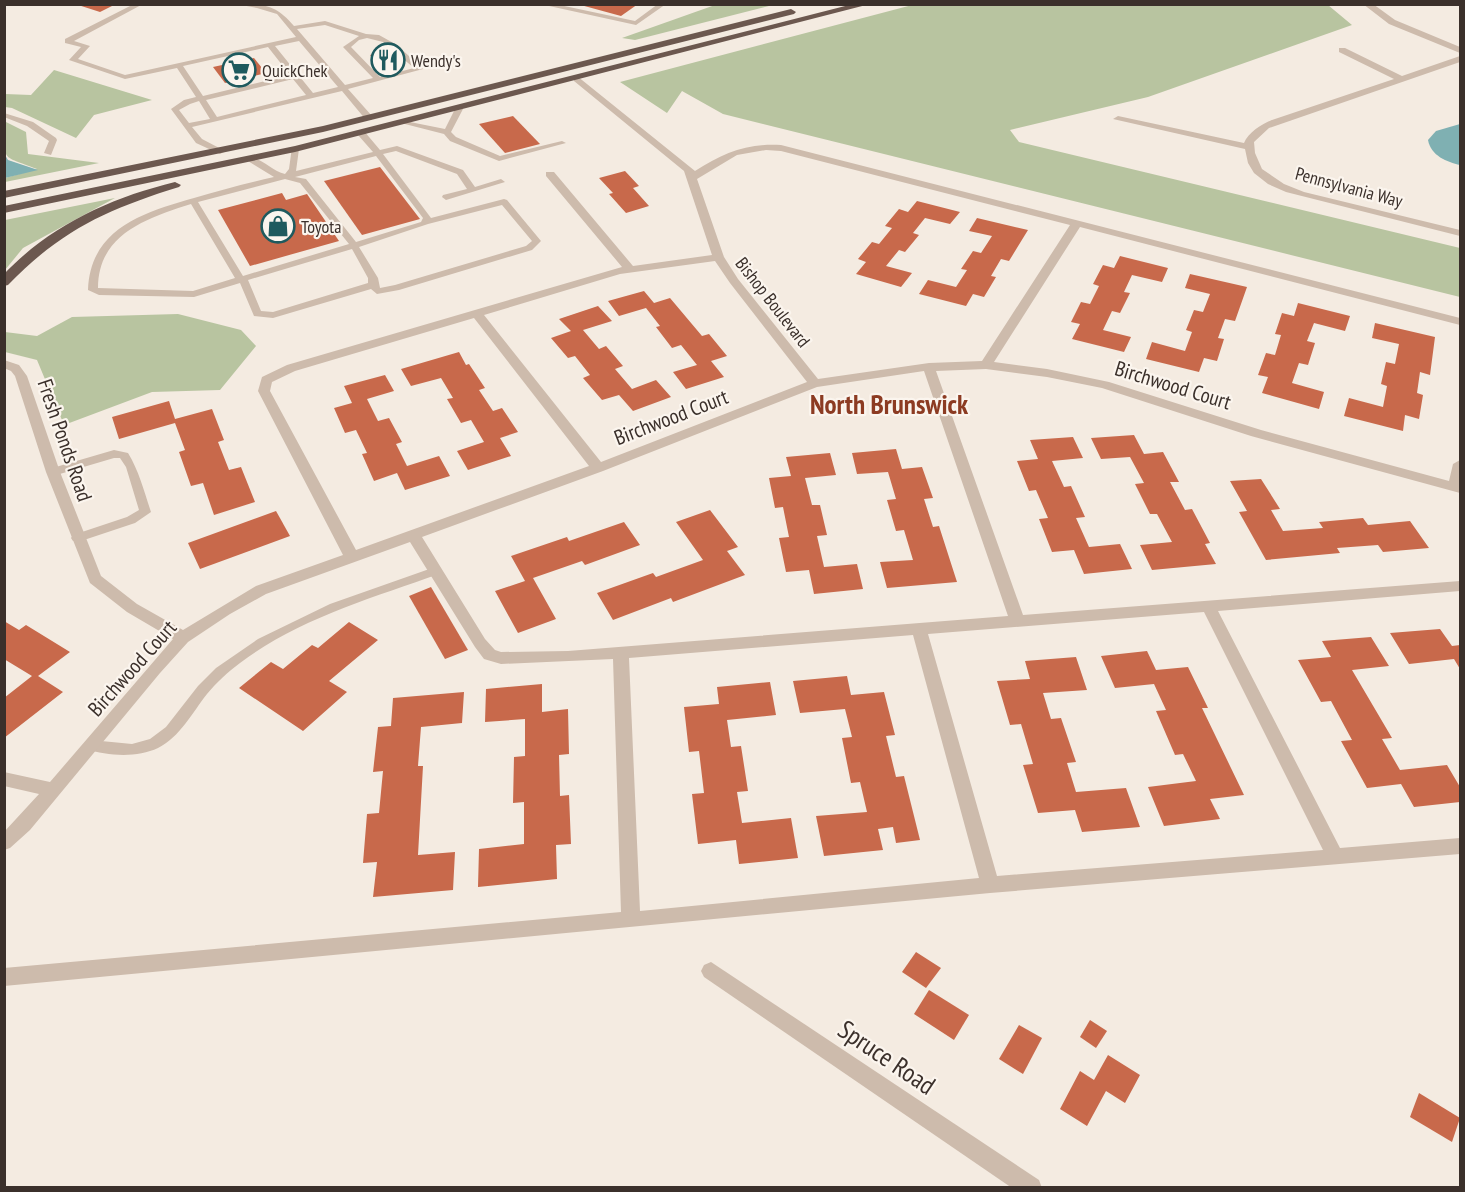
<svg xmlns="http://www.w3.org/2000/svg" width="1465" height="1192" viewBox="0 0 1465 1192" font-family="'PT Sans Narrow',sans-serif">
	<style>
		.green { fill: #b8c4a0 }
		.water { fill: #7fb0b2 }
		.building { fill: #c8694b }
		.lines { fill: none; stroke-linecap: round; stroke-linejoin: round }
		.service { fill: #cdbbac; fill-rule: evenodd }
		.minor { fill: #cdbbac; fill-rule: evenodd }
		.trunk { fill: #6c584f; fill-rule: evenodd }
		.labels { text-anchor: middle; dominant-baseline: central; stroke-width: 4.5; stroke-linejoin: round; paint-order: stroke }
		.far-poi-label { font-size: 18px; fill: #3b302b; stroke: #fbf5ee; text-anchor: start }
		.far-street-label { font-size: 18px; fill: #3b302b; stroke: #fbf5ee }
		.street-label { font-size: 21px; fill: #3b302b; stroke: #fbf5ee }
		.near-street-label { font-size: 26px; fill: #3b302b; stroke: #fbf5ee }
		.district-label { font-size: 27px; font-weight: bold; fill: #8c3b22; stroke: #fbf5ee }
	</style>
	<rect width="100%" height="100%" fill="#f4ebe1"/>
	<g class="green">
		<polygon points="916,4 1328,5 1352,25 1148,97 1010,130 1019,142 1460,248 1460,297 723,114 682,91 667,113 620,82"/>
		<polygon points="715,5 773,5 635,40 622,38"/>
		<polygon points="54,70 152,100 94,115 76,138 12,108 5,107 5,94 31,95"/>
		<path d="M4 121 26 132 28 154 99 163 5 182V178L37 169C0 154 5 164 4 121Z"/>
		<polygon points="115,198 23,248 5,270 5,220"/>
		<polygon points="178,314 241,330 256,346 220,390 152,392 64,425 37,360 5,352 5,332 37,336 72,317"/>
	</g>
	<g class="water">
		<path d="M1460 124V165C1447 162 1431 156 1428 140L1436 131Z"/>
		<polygon points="5,155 8,160 38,170 5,178"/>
	</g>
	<g class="building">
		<polygon points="75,4 116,4 100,12"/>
		<polygon points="577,4 638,4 621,16"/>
		<polygon points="390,50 405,66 385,71 370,55"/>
		<polygon points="254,58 266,73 225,83 213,67"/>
		<polygon points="513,116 540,144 505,153 479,124"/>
		<polygon points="380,167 420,219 362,235 324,181"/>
		<polygon points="625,171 639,186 633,188 649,206 626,213 609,194 613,193 599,178"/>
		<polygon points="282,193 286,200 307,194 339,241 250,266 218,210"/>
		<polygon points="917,201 960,212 950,224 925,218 913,233 919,235 905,252 899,250 886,266 912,273 901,287 856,274 866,262 858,259 872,242 879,244 892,228 885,226 899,209 908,212"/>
		<polygon points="977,218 1028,230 1009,261 1001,259 991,276 996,277 984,297 973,294 966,306 919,294 928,280 956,287 967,270 961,269 973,251 981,253 992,236 969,231"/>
		<polygon points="1120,256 1168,268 1162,282 1132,275 1124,292 1130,293 1120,313 1112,311 1103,330 1131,337 1124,352 1072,339 1080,324 1071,322 1081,302 1090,304 1099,286 1093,284 1103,265 1114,268"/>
		<polygon points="1190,274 1247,287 1235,321 1225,319 1218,338 1224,339 1217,361 1204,358 1199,372 1146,359 1152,342 1185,351 1192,332 1186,330 1194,310 1203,312 1210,294 1185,288"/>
		<polygon points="644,291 654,303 670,298 702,336 709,334 727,356 711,361 724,377 686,389 673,372 697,365 681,345 672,348 656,327 660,326 646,308 619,316 608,301"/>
		<polygon points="1298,303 1350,316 1345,331 1314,323 1307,341 1315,343 1308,365 1299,363 1292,383 1324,392 1319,409 1262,393 1268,377 1258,375 1266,353 1275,355 1281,335 1275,334 1282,313 1294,316"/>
		<polygon points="598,306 612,321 583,330 599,349 606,346 623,366 615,369 632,389 656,380 671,397 633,411 619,395 602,400 583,378 590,375 575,356 568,358 551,338 571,331 559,319"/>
		<polygon points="1375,323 1435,337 1430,375 1420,372 1417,393 1423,395 1419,419 1405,415 1403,431 1344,416 1349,398 1383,407 1387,386 1381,384 1386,362 1395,364 1399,344 1372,338"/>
		<polygon points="459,352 466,365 469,364 485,388 479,390 493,411 502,408 518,432 500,438 511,456 468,470 457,451 484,442 471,420 461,423 447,399 453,398 441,378 411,386 401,369"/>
		<polygon points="385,375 394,391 367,399 378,421 389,418 402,442 396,444 407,466 439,456 450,476 405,490 397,473 374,481 362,454 367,453 356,430 345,433 334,408 352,403 344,386"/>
		<polygon points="169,401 175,419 212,409 224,440 218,442 229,470 241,467 255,502 214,515 203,483 191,486 179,452 185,450 175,423 119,439 112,417"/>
		<polygon points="1134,435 1144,454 1163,452 1179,482 1170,482 1185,510 1192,509 1210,543 1205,544 1216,564 1152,570 1140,545 1172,542 1157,514 1150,514 1135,484 1144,483 1130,457 1101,459 1091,438"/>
		<polygon points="1073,437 1083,458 1052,461 1064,487 1071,486 1085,517 1076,518 1089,547 1120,544 1132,569 1084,574 1074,550 1052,552 1039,519 1048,518 1036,490 1029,491 1017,461 1038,459 1030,440"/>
		<polygon points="896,449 902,469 922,467 933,498 924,499 933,527 939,526 957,582 887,588 880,562 913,560 904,530 896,531 887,500 896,499 888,472 857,474 852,453"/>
		<polygon points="830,453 836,475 805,478 812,505 820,505 827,535 817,536 824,567 857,564 863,589 814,594 809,570 786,572 779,538 789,537 783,507 775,508 769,478 791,476 786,457"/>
		<polygon points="1261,479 1280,509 1271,510 1283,531 1323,528 1319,522 1363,518 1368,525 1410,521 1429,548 1383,552 1378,545 1337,548 1340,553 1266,560 1239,512 1247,511 1230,481"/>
		<polygon points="710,510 738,547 727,551 745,575 673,602 671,598 613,620 597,593 653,573 656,577 703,560 676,522"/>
		<polygon points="276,511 290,536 200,569 188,543"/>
		<polygon points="624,522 640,545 585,565 582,561 533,578 556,619 518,633 495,591 525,581 511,556 567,537 569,541"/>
		<polygon points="431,587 468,650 445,659 409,596"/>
		<polygon points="4,621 19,630 26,625 70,652 38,676 63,692 4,738 4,698 32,676 4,659"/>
		<polygon points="349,622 378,640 329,681 347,692 303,731 239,688 271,662 283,669 312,645 318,648"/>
		<polygon points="1440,629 1452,646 1460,645 1460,669 1454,659 1409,664 1390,633"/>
		<polygon points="1371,637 1389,666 1352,670 1392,738 1382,739 1400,770 1447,765 1460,787 1460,802 1414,807 1401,784 1367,788 1341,741 1352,740 1331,701 1321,702 1298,660 1331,657 1322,641"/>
		<polygon points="1147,651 1156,670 1188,667 1208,708 1202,708 1244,795 1210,799 1220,819 1164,826 1148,787 1196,781 1183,754 1175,755 1156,711 1166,710 1154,684 1115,688 1101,656"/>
		<polygon points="1076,657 1087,690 1043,693 1051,719 1061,718 1076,762 1067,763 1076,792 1126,788 1140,827 1082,832 1075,810 1038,813 1023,765 1033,764 1021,724 1010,725 997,681 1030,679 1025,661"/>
		<polygon points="847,676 851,695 884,692 895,735 886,736 896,777 904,776 920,840 896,843 893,827 878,829 883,850 824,856 816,816 867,812 860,782 851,783 842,738 852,737 845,709 800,713 793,681"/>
		<polygon points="770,682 776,715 727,720 731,747 741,746 748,791 737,792 742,823 791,818 798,858 739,864 736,840 698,844 692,794 704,793 699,751 689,752 684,707 719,704 717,687"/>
		<polygon points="542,684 542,712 568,709 569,754 559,755 560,796 569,795 571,844 556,845 557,879 478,887 479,849 524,844 524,802 513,803 514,757 525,756 525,719 485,722 486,689"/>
		<polygon points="464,692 462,723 421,727 418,766 423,766 418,855 455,852 453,890 373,897 377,862 363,863 367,814 379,813 383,771 373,772 378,727 391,726 393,698"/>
		<polygon points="916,952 941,968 926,988 902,972"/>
		<polygon points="929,990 969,1015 954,1040 914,1014"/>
		<polygon points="1090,1020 1107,1031 1096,1048 1080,1037"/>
		<polygon points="1019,1025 1042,1038 1023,1074 999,1059"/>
		<polygon points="1108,1055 1140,1075 1125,1103 1106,1091 1087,1126 1060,1109 1080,1071 1094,1080"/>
		<polygon points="1419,1093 1460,1118 1452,1142 1410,1117"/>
	</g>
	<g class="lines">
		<g class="service">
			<path d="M134 4H143L74 41 90 46 78 59 125 75 296 37 277 14 257 8 236 4C264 4 275 4 294 26L325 21 366 34 379 35 397 45 423 69 348 89 372 116V120H366L342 91 192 127 202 139 223 150 224 152 220 154 196 143 171 109 184 100 196 97 177 68 125 79 69 60 81 47 65 43V39ZM325 25 359 36 343 47 373 78 345 85 297 29ZM367 38 383 42 414 68 380 77 351 47 359 40ZM299 41 338 87 313 93 275 46ZM268 47 290 75 203 96 183 66ZM293 79 306 95 217 117 206 100ZM199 101 210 119 189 123 179 110 190 104Z"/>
			<polygon points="540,4 555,4 635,21 658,4 666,4 636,25"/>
			<polygon points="456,107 463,109 451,132 456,137 500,156 562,141 566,143 499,161 450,141 444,134 401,123 405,121 445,129"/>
			<polygon points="4,113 33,122 56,138 57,140 51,155 44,153 49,141 27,126 4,117"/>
			<path d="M358 131H364L380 150 397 146 463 170 475 187 501 179 505 182 446 200 442 197 443 195 467 189 457 174 396 151 383 154 431 218 504 199 507 200 541 241 532 250 399 290 377 294 371 289 273 318 254 316 240 283 194 297 99 295 88 290C90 228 145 212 194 198 221 190 247 183 274 177L248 161V157C261 157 272 171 285 174L289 169 292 147 299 149 296 171 373 152 358 135ZM376 156 423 218 421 222 356 242 306 179 295 177ZM285 179 300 183 349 244 243 276 198 202ZM191 204 235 278 193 291 98 288C98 234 147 218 191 204ZM502 205 532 241 526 246 395 285 380 288 378 278 359 247 428 224ZM352 249 368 278V283L273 312 261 311 248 280Z"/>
			<path d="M114 450 128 453C139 471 144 491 151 512L135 523 81 541H73L71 538 73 535 127 517 139 510 126 467 120 458H114L53 476 48 472 49 469Z"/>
			<path d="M435 567 439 568 441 571 439 574C372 598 298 619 240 663 228 672 216 683 207 694 192 713 180 737 158 748 137 758 108 756 86 749L84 745 86 741 91 740 132 744 150 739 166 727 198 686 216 668 258 639 330 604Z"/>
		</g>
		<g class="minor">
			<polygon points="1363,4 1373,4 1395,20 1460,47 1460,53 1389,24"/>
			<path d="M1339 48H1345L1402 76 1460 56V62L1269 128 1254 142 1255 153 1262 169 1284 184 1304 192 1460 230V236L1286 192 1268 184 1254 173 1248 163 1245 149 1113 119 1118 116 1244 143C1248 133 1261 124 1272 120L1394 79 1339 52Z"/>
			<path d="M577 76 695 171C723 153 747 143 781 145L1460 318V325L1080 227 994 362 1047 369 1109 382 1261 430 1449 481 1453 464 1460 460V493L1251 436 1102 388 1047 377 986 369 936 371 1023 615 1460 581V591L1218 611 1340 848 1460 838V854L990 893 4 986V968L621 912 613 659 501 664 484 659 475 647 410 542 266 594 230 614 188 642 160 673 30 830 10 848 4 850V832L39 794 4 786V772L50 782 173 639 127 612 90 583 46 472 15 376 11 371 4 368V360L19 365 27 376 60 472 101 576 137 604 183 630 256 586 343 555 258 391 262 377 287 365 622 267 546 176V172H554L633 266 712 255 684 171 574 81V77ZM766 150 781 151 1070 225 982 361 929 363 818 379 738 279 724 257 697 179 737 155ZM715 261 730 283 807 382 601 462 484 315 620 274ZM474 318 589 466 356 550 270 391 272 382 295 371ZM924 371 1008 616 568 651 501 652 495 650 485 639 422 537 603 471 817 387ZM1204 612 1323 850 997 876 928 634ZM913 635 979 878 640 911 629 658Z"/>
			<polygon points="711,962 1039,1180 1042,1188 1012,1188 704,977 701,971 704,965"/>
		</g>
		<g class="trunk">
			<polygon points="853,4 870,4 295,152 4,213 4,206 295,146"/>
			<polygon points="791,9 796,12 794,14 323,132 4,198 4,191 323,126"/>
			<path d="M175 182 181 185 179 187C108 209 61 230 8 285L4 286V274C51 225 110 198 175 182Z"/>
		</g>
	</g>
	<defs>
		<symbol id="restaurant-ring" viewBox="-11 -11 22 22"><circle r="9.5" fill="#fbf5ee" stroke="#1f5a5e" stroke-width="1.5"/><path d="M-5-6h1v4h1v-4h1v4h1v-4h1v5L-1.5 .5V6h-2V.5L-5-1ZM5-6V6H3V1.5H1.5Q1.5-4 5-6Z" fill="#1f5a5e"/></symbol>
		<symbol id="supermarket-ring" viewBox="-11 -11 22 22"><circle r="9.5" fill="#fbf5ee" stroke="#1f5a5e" stroke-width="1.5"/><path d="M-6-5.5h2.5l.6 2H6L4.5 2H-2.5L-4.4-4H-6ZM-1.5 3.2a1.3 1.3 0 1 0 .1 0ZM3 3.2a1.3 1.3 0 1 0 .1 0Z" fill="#1f5a5e"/></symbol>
		<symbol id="shop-ring" viewBox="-11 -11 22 22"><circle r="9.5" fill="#fbf5ee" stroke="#1f5a5e" stroke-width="1.5"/><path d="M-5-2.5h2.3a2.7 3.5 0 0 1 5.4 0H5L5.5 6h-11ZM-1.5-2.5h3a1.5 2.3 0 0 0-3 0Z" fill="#1f5a5e"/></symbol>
	</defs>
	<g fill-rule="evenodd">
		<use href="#restaurant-ring" x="369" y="41" width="38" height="38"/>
		<use href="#supermarket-ring" x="220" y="51" width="38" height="38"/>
		<use href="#shop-ring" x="259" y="207" width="38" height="38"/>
	</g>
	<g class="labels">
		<g class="far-poi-label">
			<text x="411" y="60">Wendy's</text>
			<text x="262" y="70">QuickChek</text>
			<text x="301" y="226">Toyota</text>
		</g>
		<g class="far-street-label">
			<text transform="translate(1349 187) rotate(15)">Pennsylvania Way</text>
			<text transform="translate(773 302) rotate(52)">Bishop Boulevard</text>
		</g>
		<g class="street-label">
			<text transform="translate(1173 385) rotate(17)">Birchwood Court</text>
			<text transform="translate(671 417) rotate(-21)">Birchwood Court</text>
			<text transform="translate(65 440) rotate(71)">Fresh Ponds Road</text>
			<text transform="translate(132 668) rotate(-48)">Birchwood Court</text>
		</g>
		<g class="near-street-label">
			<text transform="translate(887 1057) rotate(34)">Spruce Road</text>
		</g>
		<g class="district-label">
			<text x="889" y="404">North Brunswick</text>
		</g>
	</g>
	<rect width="1465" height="1192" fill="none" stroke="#3b302b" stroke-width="12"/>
</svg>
